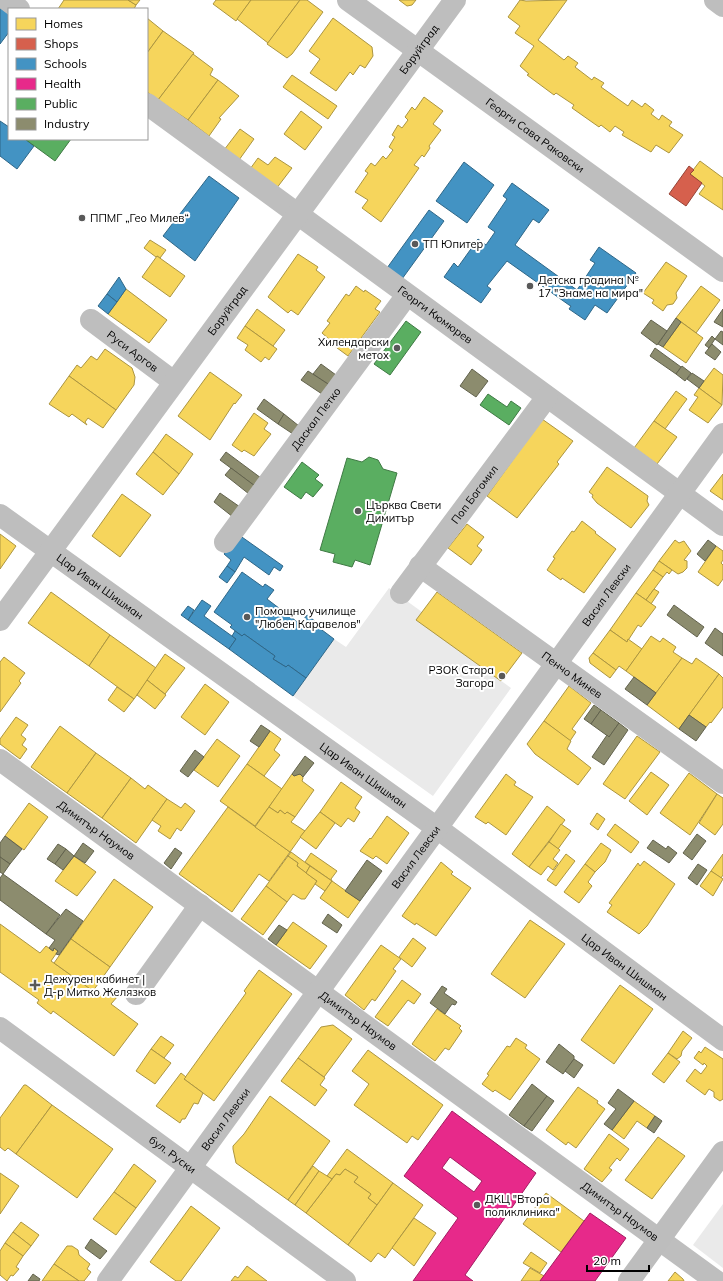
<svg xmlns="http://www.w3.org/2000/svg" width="723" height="1281" viewBox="0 0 723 1281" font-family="Mulish,sans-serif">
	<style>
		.green { fill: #eaeaea }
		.homes { fill: #f6d55c; stroke: #ac9540 }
		.shops { fill: #d6604d; stroke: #964336 }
		.schools { fill: #4393c3; stroke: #2f6788 }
		.health { fill: #e7298a; stroke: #a21d61; fill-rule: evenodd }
		.public { fill: #5aae61; stroke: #3f7a44 }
		.industry { fill: #8c8c6e; stroke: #62624d }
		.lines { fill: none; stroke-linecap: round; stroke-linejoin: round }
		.minor { stroke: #bebebe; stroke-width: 22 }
		.major { stroke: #bdbdbd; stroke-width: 22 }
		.poi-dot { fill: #595959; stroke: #fff; stroke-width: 1.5 }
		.labels { text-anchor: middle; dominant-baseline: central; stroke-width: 4; stroke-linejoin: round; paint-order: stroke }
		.street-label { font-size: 11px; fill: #000; stroke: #fff }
		.poi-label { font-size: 11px; fill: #000; stroke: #fff; text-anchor: start }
	</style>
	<rect width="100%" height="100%" fill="#fff"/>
	<g class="green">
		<polygon points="389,588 422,612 417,620 511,688 433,796 293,696 334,639 346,647"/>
		<polygon points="723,1204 723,1268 693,1245"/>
	</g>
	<g class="homes">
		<polygon points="64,0 128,0 136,5 134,9 58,9"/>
		<polygon points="128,0 140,0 136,5"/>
		<polygon points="216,0 251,0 236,21 213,4"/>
		<polygon points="251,0 300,0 268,43 237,19"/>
		<polygon points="300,0 307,0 323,12 292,54 287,58 267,44"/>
		<polygon points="399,0 416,0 412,5 407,6"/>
		<polygon points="520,0 526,1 567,0 538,40 564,60 568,56 578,63 575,67 592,80 594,77 604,83 601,87 628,106 632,100 642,107 645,103 654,110 651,114 659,120 662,115 672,122 669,126 683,135 669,153 656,145 651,152 622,135 624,132 615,126 610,132 601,125 599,127 572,108 574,105 556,93 554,95 527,75 529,74 520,66 534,46 515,33 520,26 508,17"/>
		<polygon points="147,18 163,31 147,53"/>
		<polygon points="333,18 372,47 373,56 365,68 360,65 353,75 350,72 336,91 310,73 320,59 309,51"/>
		<polygon points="163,31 194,53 158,100 147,92 147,53"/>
		<polygon points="193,54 213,69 210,75 218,80 188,120 158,100"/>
		<polygon points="292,75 337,106 328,119 283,87"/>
		<polygon points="218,80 239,96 219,118 221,119 209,136 188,120"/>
		<polygon points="424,97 443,111 433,124 441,130 429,146 430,148 424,157 422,155 414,165 419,168 381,222 362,208 368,200 355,192 368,173 365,171 371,163 375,166 383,156 386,159 393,150 389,147 395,137 392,135 398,125 402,128 408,120 405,117 412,107 415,110"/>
		<polygon points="301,111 322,127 305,150 284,134"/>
		<polygon points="240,129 254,139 239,160 224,150"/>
		<polygon points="275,157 292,168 276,189 250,169 258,158 268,165"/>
		<polygon points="700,161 723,178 723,210 699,194 705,186 690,174"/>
		<polygon points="150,240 166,250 160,258 157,256 156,257 144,248"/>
		<polygon points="298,254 318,267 316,270 325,277 298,315 291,310 288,313 268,297"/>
		<polygon points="157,256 185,276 170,297 142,277"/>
		<polygon points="666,262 687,276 676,293 677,298 673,304 667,305 663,311 652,303 654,300 643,293"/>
		<polygon points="356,286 364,292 365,290 381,301 375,309 380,312 348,356 329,342 330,340 322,333 330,323 327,321 346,294 349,296"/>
		<polygon points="701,286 720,300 696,333 676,318"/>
		<polygon points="126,289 167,320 149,343 108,314"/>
		<polygon points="257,309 285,330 273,346 245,326"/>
		<polygon points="681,322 703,338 686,363 663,347"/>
		<polygon points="245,326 277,349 269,360 265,357 261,362 245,350 248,345 237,338"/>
		<polygon points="105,349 132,368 135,377 134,385 116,410 69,376 77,365 81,368 91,356 97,360"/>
		<polygon points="714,368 723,375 722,405 699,388"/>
		<polygon points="210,372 242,395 235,404 234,403 210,440 178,416"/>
		<polygon points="69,376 116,410 103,428 88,418 85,422 87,425 72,414 69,417 49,404"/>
		<polygon points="699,388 722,405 708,423 689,410 698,397 694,395"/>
		<polygon points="676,391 687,399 665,429 654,421"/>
		<polygon points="254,413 268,423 264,429 271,434 254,456 244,450 242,452 232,445"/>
		<polygon points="542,419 573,441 557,462 559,464 517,518 487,496"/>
		<polygon points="654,421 677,437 657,464 634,448"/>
		<polygon points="166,434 193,454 179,474 153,452"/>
		<polygon points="153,452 179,474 163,495 136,474"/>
		<polygon points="607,467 648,496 647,501 649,505 631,528 597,503 592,497 593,495 589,492"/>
		<polygon points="723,474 723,500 710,491"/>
		<polygon points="122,494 151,515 120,557 92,536"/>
		<polygon points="582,521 596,532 595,533 616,549 584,593 562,578 561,580 547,570 555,558 553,557 572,531 574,532"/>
		<polygon points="467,524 484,537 477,546 482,550 471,565 448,548"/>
		<polygon points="0,534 16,546 0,569"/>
		<polygon points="675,540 679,543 684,541 691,551 684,560 687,561 687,568 683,572 678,574 659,561"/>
		<polygon points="716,546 723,551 723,560 721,563 723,565 723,579 718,586 698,572"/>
		<polygon points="659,561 672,570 669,574 667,572 663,577 653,570"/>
		<polygon points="653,570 663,577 646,600 636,593"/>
		<polygon points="654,589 659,592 651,604 646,600"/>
		<polygon points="51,592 110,635 89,666 28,623"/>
		<polygon points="437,592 522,653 501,681 416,620"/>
		<polygon points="636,593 656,607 641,627 638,625 627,642 610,630"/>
		<polygon points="610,630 627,642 628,639 642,649 626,671 619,666 616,670 593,653"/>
		<polygon points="110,635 156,668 134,699 89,666"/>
		<polygon points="651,636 660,642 663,638 676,647 673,652 682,658 656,693 626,671"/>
		<polygon points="593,653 616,670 610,678 590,663 589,658"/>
		<polygon points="165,654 185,668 165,694 147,680"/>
		<polygon points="4,657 25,673 19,681 21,683 0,712 0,662"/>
		<polygon points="682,658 692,664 696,658 719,674 679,729 647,705"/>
		<polygon points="719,674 723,678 723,707 711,723 710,722 706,727 689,715"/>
		<polygon points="147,680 166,695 155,709 137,695"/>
		<polygon points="205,684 229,702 205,735 181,717"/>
		<polygon points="569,686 591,703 572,729 576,732 570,741 544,721"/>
		<polygon points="117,687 134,699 124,712 108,700"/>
		<polygon points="16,717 28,725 21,735 26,739 22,745 27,749 20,759 0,744 0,739"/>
		<polygon points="544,721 571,741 567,749 591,768 578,785 535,754 527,744"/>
		<polygon points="60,726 96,753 67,793 31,767"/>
		<polygon points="270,731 281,739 274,750 280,755 264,776 247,764"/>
		<polygon points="637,736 660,752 625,799 603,784"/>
		<polygon points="217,739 240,756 218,787 194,770"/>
		<polygon points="96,753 131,778 102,818 67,793"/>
		<polygon points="247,764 282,789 255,826 220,801"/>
		<polygon points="651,772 669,785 647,815 629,801"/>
		<polygon points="689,773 717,794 690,835 660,813"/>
		<polygon points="292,774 294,776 298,774 302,775 303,778 302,781 314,790 295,817 287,812 285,814 280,810 278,813 269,807"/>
		<polygon points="506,774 516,782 514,785 533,797 506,835 488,822 486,824 475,817"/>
		<polygon points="131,778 145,789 148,785 167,799 136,843 102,818"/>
		<polygon points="341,782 362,797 355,808 360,812 354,822 348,818 341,827 320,812"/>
		<polygon points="717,794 723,798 723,824 715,835 699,823"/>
		<polygon points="167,799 181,808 185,803 195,811 181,831 177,828 170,839 158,831 161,826 152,820"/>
		<polygon points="29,803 48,817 24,850 5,836"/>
		<polygon points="547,806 565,820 529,867 512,854"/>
		<polygon points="228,807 290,852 269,881 259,874 232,912 179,874"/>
		<polygon points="269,807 278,813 280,810 285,814 287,812 295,817 291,822 305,831 290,852 255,827"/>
		<polygon points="320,812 335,823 316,849 300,837"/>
		<polygon points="597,813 605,819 598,830 590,824"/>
		<polygon points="387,816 409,833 387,864 376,856 373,859 360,851 370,838 371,839"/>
		<polygon points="561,824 571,831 558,849 549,842"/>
		<polygon points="615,824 639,842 631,853 607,835"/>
		<polygon points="549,842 560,850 553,859 558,863 553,870 548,866 541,875 529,867"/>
		<polygon points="601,843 611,850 605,862 595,872 585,864"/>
		<polygon points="291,852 310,866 306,873 297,866 298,863 288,856"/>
		<polygon points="311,853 337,871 331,879 332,881 305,862"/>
		<polygon points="566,854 575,861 556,886 547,880"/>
		<polygon points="723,854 723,875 721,878 711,871"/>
		<polygon points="74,856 96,872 77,896 55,881"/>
		<polygon points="288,856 298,863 297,866 317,881 305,899 301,899 293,894 287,902 266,886"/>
		<polygon points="644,861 675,884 647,926 639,934 607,912 612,905 609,903 638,863 640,866"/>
		<polygon points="441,862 453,872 451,874 471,888 436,936 416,923 415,925 402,916"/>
		<polygon points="585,864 595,872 588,882 592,886 579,903 564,892"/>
		<polygon points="310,866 332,881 325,891 315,884 317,881 306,873"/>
		<polygon points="711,871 723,879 713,896 700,886"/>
		<polygon points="114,879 153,907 110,967 71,939"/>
		<polygon points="332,881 360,901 348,918 320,898"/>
		<polygon points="266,886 287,902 263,935 241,919"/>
		<polygon points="530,920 565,944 525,998 491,974"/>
		<polygon points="293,922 327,946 310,969 276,945"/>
		<polygon points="0,924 40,953 46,946 53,951 54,948 58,951 51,961 101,996 107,988 118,996 111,1004 138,1024 114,1056 53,1011 51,1014 37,1003 39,1000 0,972"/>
		<polygon points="413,938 426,948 412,967 399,957"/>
		<polygon points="71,939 110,967 93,991 54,963"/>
		<polygon points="381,945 401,959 393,969 396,971 375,1001 372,999 364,1010 345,995"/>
		<polygon points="259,970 292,994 214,1101 184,1079 246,993 244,991"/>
		<polygon points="402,980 421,994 414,1004 408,1000 388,1026 375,1017"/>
		<polygon points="620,985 653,1009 614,1064 581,1040"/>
		<polygon points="437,1009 461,1026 459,1028 462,1031 449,1050 445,1048 435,1061 412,1044"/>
		<polygon points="333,1025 352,1039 324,1077 298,1058 321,1027"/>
		<polygon points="683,1031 692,1038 682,1051 681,1056 677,1059 668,1053"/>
		<polygon points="161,1036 174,1045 164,1058 151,1049"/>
		<polygon points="516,1038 527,1045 525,1048 540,1059 510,1100 495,1090 493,1092 482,1084 489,1075 487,1074 507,1046 510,1047"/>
		<polygon points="705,1047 723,1059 723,1099 720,1101 714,1097 714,1092 709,1089 705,1095 686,1081 695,1069 701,1074 707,1066 704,1063 703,1065 694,1058 699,1051 701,1053"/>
		<polygon points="151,1049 171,1063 155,1084 136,1071"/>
		<polygon points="368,1050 443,1105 418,1140 412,1136 407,1143 354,1105 369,1084 352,1071"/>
		<polygon points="668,1053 680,1062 664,1083 652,1074"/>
		<polygon points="298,1058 325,1078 320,1085 327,1090 315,1106 281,1081"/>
		<polygon points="181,1073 186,1077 184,1079 203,1093 198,1104 194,1103 185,1119 182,1119 180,1123 156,1106"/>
		<polygon points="24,1085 26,1085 52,1105 16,1154 8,1148 5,1151 0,1147 0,1118"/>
		<polygon points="578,1087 598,1101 597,1103 605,1109 576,1148 568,1142 566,1145 546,1130"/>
		<polygon points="270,1096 330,1141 288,1200 236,1163 233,1149 233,1146 244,1134"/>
		<polygon points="634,1101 655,1116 647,1128 637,1121 624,1139 612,1130"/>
		<polygon points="52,1105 113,1149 77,1198 16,1154"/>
		<polygon points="609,1134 629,1149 620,1161 617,1158 609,1168 612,1170 602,1182 584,1169"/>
		<polygon points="658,1137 685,1156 652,1199 625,1180"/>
		<polygon points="347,1149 393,1183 377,1205 368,1198 371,1194 354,1182 358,1177 345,1169 340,1175 336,1174 332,1179 327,1176"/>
		<polygon points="134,1164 156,1181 136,1208 114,1192"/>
		<polygon points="313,1166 319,1171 295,1205 288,1200"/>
		<polygon points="345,1169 358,1177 354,1182 371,1194 368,1198 377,1205 348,1245 306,1213 336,1174 340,1175"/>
		<polygon points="319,1171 332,1179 306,1213 295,1205"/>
		<polygon points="0,1173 19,1186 0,1214"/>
		<polygon points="393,1183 423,1205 385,1258 378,1253 371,1262 348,1245"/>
		<polygon points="114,1192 136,1208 116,1235 93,1219"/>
		<polygon points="546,1193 584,1221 561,1252 523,1224"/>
		<polygon points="191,1206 220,1228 181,1281 176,1281 150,1262"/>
		<polygon points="414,1218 436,1233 414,1266 392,1248"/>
		<polygon points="21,1222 39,1235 31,1246 13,1232"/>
		<polygon points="13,1232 31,1246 23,1256 5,1243"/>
		<polygon points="5,1243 23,1256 16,1267 19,1269 13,1276 11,1275 7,1281 0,1275 0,1251"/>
		<polygon points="67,1246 72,1246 78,1250 79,1255 90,1264 87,1269 91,1272 84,1281 79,1281 54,1264"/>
		<polygon points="531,1252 547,1263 540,1273 523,1263"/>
		<polygon points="54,1264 79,1281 42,1281"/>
		<polygon points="247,1266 267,1281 231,1281 235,1276 238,1278"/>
		<polygon points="530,1268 544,1276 540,1281 521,1281"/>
		<polygon points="675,1272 683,1279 684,1281 668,1281"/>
	</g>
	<polygon class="shops" points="689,166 694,170 690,174 702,183 686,206 669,194"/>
	<g class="schools">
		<polygon points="0,5 9,12 9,32 0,44"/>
		<polygon points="0,121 9,127 9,139 25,139 34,146 17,169 0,156"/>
		<polygon points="464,162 494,185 467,223 436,201"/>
		<polygon points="209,176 239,198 195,261 163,236"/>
		<polygon points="512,183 549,210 539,223 533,219 515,245 577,290 595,263 590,260 599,247 636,273 607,313 595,305 585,320 569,309 571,306 569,305 507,261 487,286 491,289 481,303 444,277 454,263 458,267 478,239 486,245 495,232 488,227 507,199 503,196"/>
		<polygon points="429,210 444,221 402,279 387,268"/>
		<polygon points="119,277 126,289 117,302 107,294"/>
		<polygon points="107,294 117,302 108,314 98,306"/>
		<polygon points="239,535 283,566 280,571 274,567 269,575 244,557 235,572 227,566 231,560 224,554"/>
		<polygon points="227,566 235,572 227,583 219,577"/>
		<polygon points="242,572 263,587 265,584 274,590 267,599 300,624 307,615 316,622 314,624 334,639 306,678 288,665 286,667 273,659 275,656 244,634 242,636 230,627 232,625 214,612"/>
		<polygon points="202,600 211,606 204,616 236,639 229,649 188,620"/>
		<polygon points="188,606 194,610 188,620 181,615"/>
		<polygon points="235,631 242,636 244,634 275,656 273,659 286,667 288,665 306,678 293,696 229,649 236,639 232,636"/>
	</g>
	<g class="health">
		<path d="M452 1111 536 1173 465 1275 473 1281H413L458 1218 404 1176ZM450 1157 482 1181 474 1192 442 1168Z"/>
		<polygon points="590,1213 626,1238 595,1281 540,1281"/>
	</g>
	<g class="public">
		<polygon points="25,139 71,139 55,161"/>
		<polygon points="406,321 421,332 390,375 374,364"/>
		<polygon points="488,394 507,407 511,401 521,408 509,425 480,405"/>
		<polygon points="369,457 378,460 383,469 397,473 370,565 355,560 352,567 333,562 335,554 320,550 347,458 362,462"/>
		<polygon points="302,462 319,475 315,479 323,485 313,497 306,492 301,499 284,487"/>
	</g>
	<g class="industry">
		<polygon points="723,309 723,327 714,322"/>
		<polygon points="676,318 681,322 663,347 658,344"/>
		<polygon points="651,320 667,331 657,345 641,333"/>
		<polygon points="721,331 723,332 723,345 715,339"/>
		<polygon points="712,336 715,339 709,348 705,345"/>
		<polygon points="712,344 721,352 715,360 705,353"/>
		<polygon points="655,348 681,367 676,374 650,356"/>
		<polygon points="321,364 336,375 328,384 313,374"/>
		<polygon points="682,366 691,373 685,381 676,374"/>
		<polygon points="472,369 488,381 476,397 460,386"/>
		<polygon points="308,371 328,384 322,394 301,380"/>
		<polygon points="692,373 704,381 699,388 687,379"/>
		<polygon points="264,399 284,414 278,424 257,409"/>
		<polygon points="284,414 299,426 293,434 278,424"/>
		<polygon points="226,452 261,478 255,486 220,460"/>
		<polygon points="231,468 255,486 249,494 225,475"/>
		<polygon points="220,493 240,507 233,517 214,502"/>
		<polygon points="708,540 716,546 705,561 697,554"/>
		<polygon points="674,605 704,627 697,637 667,615"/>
		<polygon points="715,628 723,634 723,656 705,643"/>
		<polygon points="634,677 656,693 647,705 625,689"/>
		<polygon points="594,705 601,710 591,724 584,719"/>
		<polygon points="601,710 619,723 609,737 591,724"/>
		<polygon points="689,715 706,727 696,741 679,729"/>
		<polygon points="619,723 628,730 604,765 592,757 607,735 609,737"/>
		<polygon points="261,725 270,731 259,747 250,741"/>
		<polygon points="195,750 204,757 188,777 180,771"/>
		<polygon points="305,756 314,763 303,777 300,774 294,776 292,774"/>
		<polygon points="697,834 706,841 692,860 683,853"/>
		<polygon points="5,836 22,849 10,864 0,857 0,843"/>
		<polygon points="653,840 666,849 668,846 677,853 669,863 647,848"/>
		<polygon points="83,843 94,851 85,863 74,856"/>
		<polygon points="58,844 66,849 55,864 47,859"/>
		<polygon points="175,848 182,853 171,869 164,863"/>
		<polygon points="66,849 74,856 63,870 55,864"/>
		<polygon points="0,857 10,864 3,874 0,872"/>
		<polygon points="367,860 382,871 360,901 345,891"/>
		<polygon points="698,864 707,870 697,885 688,878"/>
		<polygon points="3,874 60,915 46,934 0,900 0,878"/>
		<polygon points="66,909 83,921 59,955 56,954 58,951 54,948 53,951 49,948 55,940 46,934"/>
		<polygon points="328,914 342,925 337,933 322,923"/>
		<polygon points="279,925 287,930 276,945 268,939"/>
		<polygon points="442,986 447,989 444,993 457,1002 455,1005 452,1004 445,1014 430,1003"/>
		<polygon points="559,1044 574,1056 574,1059 563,1074 546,1062"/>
		<polygon points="574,1059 583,1065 574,1078 565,1071"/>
		<polygon points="532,1084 547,1096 524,1126 509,1115"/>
		<polygon points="618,1089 634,1101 612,1130 604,1124 616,1109 608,1103"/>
		<polygon points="547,1096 554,1101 532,1131 524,1126"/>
		<polygon points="655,1116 662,1121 654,1133 647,1128"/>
		<polygon points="91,1239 107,1251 100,1259 85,1248"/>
		<polygon points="33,1274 40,1279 39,1281 28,1281"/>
	</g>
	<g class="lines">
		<g class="minor">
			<polyline points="7,0 19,9"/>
			<path id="s1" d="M348 0 723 271"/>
			<polyline points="715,0 723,6"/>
			<path id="s2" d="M147 104 723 525"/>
			<path id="s3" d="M91 320 174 382"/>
			<path id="s4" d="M0 515 437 828 723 1040"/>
			<path id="s5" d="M225 542 407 295"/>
			<path id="s6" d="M420 566 723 783"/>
			<path id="s7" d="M401 593 547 397"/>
			<path id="s8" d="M0 620 455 0"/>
			<path id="s9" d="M0 760 716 1281"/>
			<polyline points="136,994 200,905"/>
			<path id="s10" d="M0 1028 345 1281"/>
			<path id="s11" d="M108 1281 723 434"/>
		</g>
		<polyline class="major" points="629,1281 723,1152"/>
	</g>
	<g class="poi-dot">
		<circle cx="82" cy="218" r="4"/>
		<circle cx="415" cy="244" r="4"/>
		<circle cx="530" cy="286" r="4"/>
		<circle cx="397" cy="348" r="4"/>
		<circle cx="358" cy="511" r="4"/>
		<circle cx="247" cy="617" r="4"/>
		<circle cx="502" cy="676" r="4"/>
		<path d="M33 979h4v4h4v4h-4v4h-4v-4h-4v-4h4z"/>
		<circle cx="477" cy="1205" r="4"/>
	</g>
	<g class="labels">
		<g class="street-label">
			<text stroke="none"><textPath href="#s8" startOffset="708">Боруйград</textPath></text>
			<text stroke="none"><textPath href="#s1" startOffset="231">Георги Сава Раковски</textPath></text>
			<text stroke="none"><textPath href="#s8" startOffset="384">Боруйград</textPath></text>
			<text stroke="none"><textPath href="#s2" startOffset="357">Георги Кюмюрев</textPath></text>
			<text stroke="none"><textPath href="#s3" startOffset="52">Руси Аргов</textPath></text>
			<text stroke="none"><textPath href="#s5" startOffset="153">Даскал Петко</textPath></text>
			<text stroke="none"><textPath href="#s7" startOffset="123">Поп Богомил</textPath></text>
			<text stroke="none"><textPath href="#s4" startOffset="123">Цар Иван Шишман</textPath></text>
			<text stroke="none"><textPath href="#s11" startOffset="848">Васил Левски</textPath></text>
			<text stroke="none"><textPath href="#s6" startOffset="187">Пенчо Минев</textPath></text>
			<text stroke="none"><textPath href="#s4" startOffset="447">Цар Иван Шишман</textPath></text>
			<text stroke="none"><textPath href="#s9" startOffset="119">Димитър Наумов</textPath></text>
			<text stroke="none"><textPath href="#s11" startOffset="524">Васил Левски</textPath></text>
			<text stroke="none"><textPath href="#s4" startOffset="771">Цар Иван Шишман</textPath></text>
			<text stroke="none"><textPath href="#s9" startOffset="443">Димитър Наумов</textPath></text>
			<text stroke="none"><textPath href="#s11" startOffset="200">Васил Левски</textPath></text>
			<text stroke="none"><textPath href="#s10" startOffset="214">бул. Руски</textPath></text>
			<text stroke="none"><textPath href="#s9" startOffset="767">Димитър Наумов</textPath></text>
		</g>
		<g class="poi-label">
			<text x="90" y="218">ППМГ „Гео Милев“</text>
			<text x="423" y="244">ТП Юпитер</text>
			<text x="538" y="280">Детска градина №<tspan x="538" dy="13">17 "Знаме на мира"</tspan></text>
			<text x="389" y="342" text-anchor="end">Хилендарски<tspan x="389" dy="13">метох</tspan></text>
			<text x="366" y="505">Църква Свети<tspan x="366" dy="13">Димитър</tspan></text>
			<text x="255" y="611">Помощно училище<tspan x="255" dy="13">"Любен Каравелов"</tspan></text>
			<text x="494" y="670" text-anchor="end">РЗОК Стара<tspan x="494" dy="13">Загора</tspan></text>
			<text x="44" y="979">Дежурен кабинет |<tspan x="44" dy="13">Д-р Митко Желязков</tspan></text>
			<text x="485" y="1199">ДКЦ "Втора<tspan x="485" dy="13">поликлиника"</tspan></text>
		</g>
	</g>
	<rect x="8" y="8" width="140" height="132" fill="#ffffff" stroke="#999999"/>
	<rect x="16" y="18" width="20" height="12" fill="#f6d55c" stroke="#999999"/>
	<text x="44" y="28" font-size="12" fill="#000000">Homes</text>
	<rect x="16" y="38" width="20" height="12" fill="#d6604d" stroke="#999999"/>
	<text x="44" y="48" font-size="12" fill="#000000">Shops</text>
	<rect x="16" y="58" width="20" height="12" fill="#4393c3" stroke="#999999"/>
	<text x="44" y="68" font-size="12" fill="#000000">Schools</text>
	<rect x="16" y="78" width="20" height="12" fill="#e7298a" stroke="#999999"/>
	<text x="44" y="88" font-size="12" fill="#000000">Health</text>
	<rect x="16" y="98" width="20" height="12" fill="#5aae61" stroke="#999999"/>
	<text x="44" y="108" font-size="12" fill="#000000">Public</text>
	<rect x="16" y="118" width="20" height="12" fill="#8c8c6e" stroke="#999999"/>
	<text x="44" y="128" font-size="12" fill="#000000">Industry</text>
	<path d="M587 1265v6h62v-6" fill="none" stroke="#000000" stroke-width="2"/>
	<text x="593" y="1265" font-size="12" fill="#000000" stroke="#ffffff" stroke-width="3" paint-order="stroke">20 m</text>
</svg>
